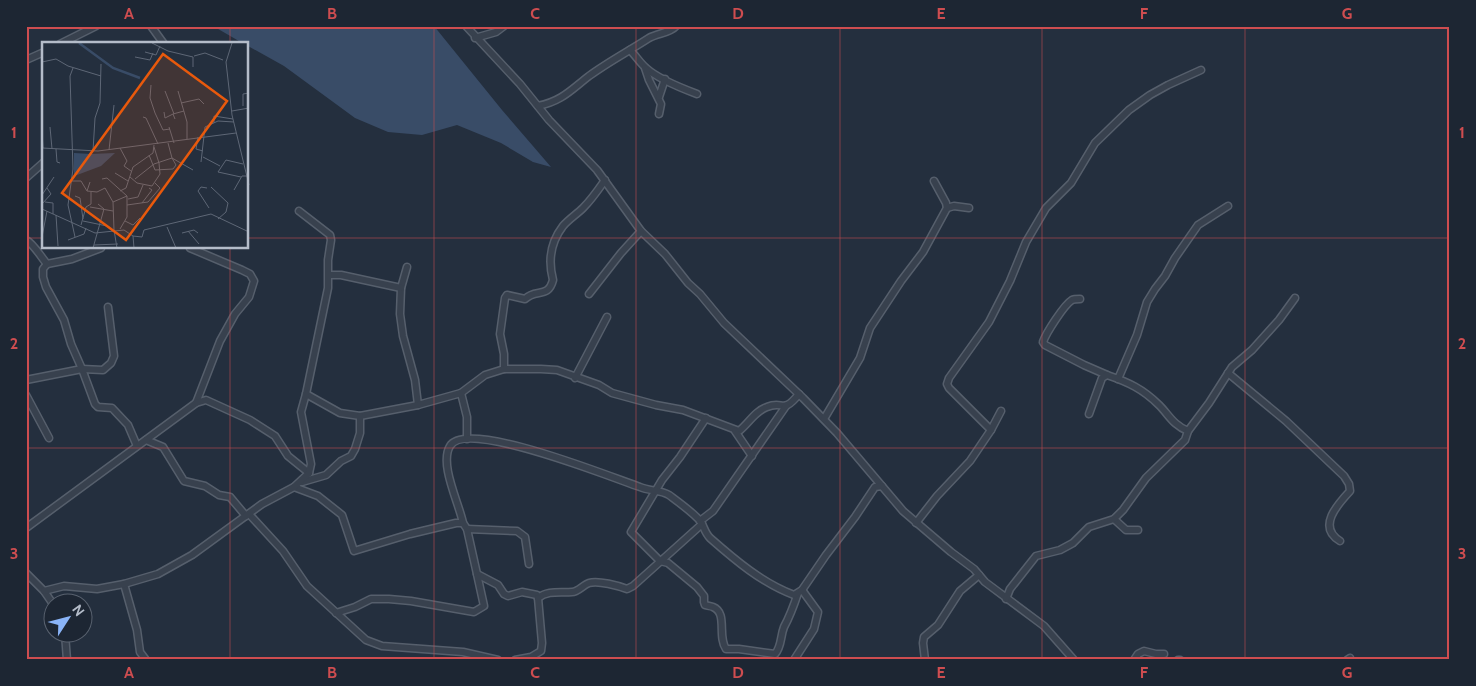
<svg xmlns="http://www.w3.org/2000/svg" width="1476" height="686" viewBox="0 0 1476 686" font-family="Cabin,sans-serif">
	<style>
		.water { fill: #394c67 }
		.lines { fill: none; stroke-linecap: round; stroke-linejoin: round }
		.minor-casing { stroke: #565f6c; stroke-width: 9 }
		.minor { stroke: #38414e; stroke-width: 6 }
		.grid { fill: none; stroke: #ce4d50; stroke-width: 1; stroke-opacity: 0.55 }
		.inset-river { fill: none; stroke: #394c67; stroke-width: 2.5 }
		.inset-road { fill: none; stroke: #5e6776; stroke-width: 1 }
		.view { fill: #e8590c; fill-opacity: 0.15; stroke: #e8590c; stroke-width: 2.5 }
		.inset-edge { fill: none; stroke: #b4bcc9; stroke-width: 2.5 }
		.neatline { fill: none; stroke: #ce4d50; stroke-width: 2 }
		.grid-label { font-size: 16px; text-anchor: middle; font-weight: bold; fill: #ce4d50 }
	</style>
	<rect width="100%" height="100%" fill="#242f3e"/>
	<polygon class="water" points="213,26 434,26 502,110 551,167 533,162 501,143 457,125 422,135 388,132 355,118 284,66 248,46 248,44 244,44"/>
	<g class="lines">
		<defs>
			<g id="minor">
				<polyline points="151,26 164,44"/>
				<polyline points="466,26 520,84 549,120 597,170 641,231 665,254 688,283 700,294 724,323 803,398 837,433 903,511 951,552 974,569 985,582 1044,626 1074,660"/>
				<polyline points="475,38 496,32 504,26"/>
				<polyline points="60,44 96,26"/>
				<path d="M630 50C636 56 640 63 646 68 658 79 681 88 697 94"/>
				<polyline points="26,60 44,52"/>
				<polyline points="645,68 649,80 661,104 659,114"/>
				<polyline points="659,97 665,79"/>
				<path d="M538 106C562 101 571 90 589 76 608 62 629 51 649 38 658 33 670 33 676 26"/>
				<polyline points="26,178 44,162"/>
				<polyline points="947,208 954,206 969,208"/>
				<path d="M26 240C33 243 41 257 47 264L72 259 101 248"/>
				<polyline points="190,248 242,270 250,274 254,281 249,297 235,314 220,341 196,403"/>
				<polyline points="47,264 43,269 43,277 46,287 64,320 71,344 82,369 95,404 98,407 112,408 128,425 137,446"/>
				<polyline points="407,267 401,288 400,314 403,336 415,380 418,405"/>
				<polyline points="329,275 341,275 401,288"/>
				<polyline points="589,294 621,253 641,231"/>
				<path d="M1080 299C1077 299 1074 299 1072 300 1064 305 1046 333 1043 342L1045 345 1084 365 1107 375"/>
				<path d="M504 369V354L500 334 505 298 507 295 525 299C536 288 548 299 553 280 548 261 550 243 563 226 569 219 577 214 583 208 592 199 598 190 605 180"/>
				<path d="M1228 373 1286 421 1344 476 1349 484 1350 491C1337 505 1317 527 1340 541"/>
				<polyline points="575,378 607,317"/>
				<polyline points="1118,379 1137,335 1147,302 1155,289 1165,276 1175,258 1198,225 1228,206"/>
				<polyline points="26,380 82,369 103,370 111,363 114,356 108,307"/>
				<polyline points="461,393 467,417 467,439"/>
				<path d="M306 394 340 413 360 416 418 405 461 393 485 375 504 369H541L557 370 599 385 612 393 656 405 683 410 739 431C749 423 755 411 767 407 784 400 782 415 799 394"/>
				<polyline points="26,395 49,438"/>
				<path d="M1089 414 1102 378 1107 375C1128 382 1143 389 1159 405 1169 415 1173 425 1188 431"/>
				<path d="M706 418 680 457 662 480 631 532 660 561 668 563 697 587 704 596V602L705 605C708 606 711 606 713 607 728 613 717 636 726 649H739L775 654C782 646 780 637 784 627 790 616 794 605 798 593"/>
				<polyline points="824,419 860,358 870,328 901,281 923,252 947,208 946,203 934,181"/>
				<polyline points="991,430 949,388 947,384 949,378 989,322 1010,281 1026,242 1046,208 1071,183 1095,143 1129,110 1150,95 1168,85 1201,70"/>
				<polyline points="735,431 752,456"/>
				<polyline points="146,440 163,447 184,481 205,486 219,495 230,497 246,516"/>
				<polyline points="302,482 326,475 341,461 351,456 355,449 360,433 360,416"/>
				<polyline points="294,487 318,496 342,515 354,551 410,534 456,523 463,523"/>
				<polyline points="249,514 283,551 307,586 366,640 382,646 463,652 498,660"/>
				<polyline points="1114,519 1126,530 1138,530"/>
				<polyline points="700,521 713,511 786,406"/>
				<polyline points="916,523 937,496 970,461 991,430 1001,411"/>
				<polyline points="26,528 196,403 206,400 250,420 275,436 288,456 309,473"/>
				<polyline points="467,529 517,531 525,537 529,564"/>
				<polyline points="26,573 44,591 53,604"/>
				<polyline points="124,584 137,630 140,652 146,660"/>
				<polyline points="44,591 64,586 97,589 124,584 158,574 192,555 262,504 294,487 309,473 311,464 301,412 306,394 328,288 328,260 331,240 330,235 299,211"/>
				<path d="M538 598 537 595 522 592 508 596 504 594 498 585 477 574 467 529 463 523C459 503 439 464 450 446 466 418 613 478 640 487 649 491 661 490 669 495 677 501 694 513 701 522 704 527 705 533 710 538 735 560 762 583 794 595L802 590 826 555 855 517 875 487 882 486"/>
				<path d="M538 598C548 590 560 593 572 592 578 592 583 585 589 583 598 580 619 586 627 589L633 586 702 524"/>
				<polyline points="1006,599 1010,589 1036,556 1060,550 1073,543 1089,527 1114,519 1123,510 1146,478 1185,440 1188,431 1209,403 1232,367 1252,350 1279,320 1295,298"/>
				<polyline points="336,613 355,607 371,599 389,599 411,601 474,612 484,606 477,574"/>
				<polyline points="65,634 67,660"/>
				<polyline points="515,660 531,657 541,651 542,643 538,598"/>
				<polyline points="794,660 814,629 818,612 802,590"/>
				<polyline points="925,660 923,643 924,637 938,625 960,591 979,575"/>
				<polyline points="1134,660 1138,654 1144,651 1156,654 1164,654"/>
				<polyline points="1178,660 1180,660"/>
				<polyline points="1347,660 1350,658"/>
			</g>
		</defs>
		<use href="#minor" class="minor-casing"/>
		<use href="#minor" class="minor"/>
	</g>
	<path class="grid" d="M230 26V44M434 26V660M636 26V660M840 26V660M1042 26V660M1245 26V660M26 238H44M248 238H1450M230 248V660M26 448H1450"/>
	<g transform="translate(42 42)">
		<rect width="206" height="206" fill="#242f3e"/>
		<path d="M32 111 49 112 73 111 59 124 35 133H32Z" fill="#394c67"/>
		<path class="inset-river" d="M37 1 71 26 98 36"/>
		<path class="inset-road" d="M110 1 126 9 151 15V25M190 1 184 20 190 73 207 143M103 10 114 13 118 4M152 14 163 11 181 18M93 15 108 18 111 11M0 20 14 17 26 24 59 34M31 26 28 34 31 127 26 163 33 195M109 43 108 56 113 71 121 88 128 87M123 49 132 72M136 49 145 80V97M139 61 157 57 162 62M201 64V52L207 51M190 69 207 66M122 70 123 76 131 72M101 75 104 76 116 102M133 77 131 72 142 69M172 81V74L191 77M8 85 10 107M127 85 132 101M0 89 1 106M156 95 154 107 161 109M126 101 130 116 151 128M112 105 117 121M0 106 56 109 194 91M78 106 85 119 82 124 89 129M14 107 15 120 18 121M67 108 72 63M51 109 53 76 58 61 59 22M107 113 113 128 131 127 134 123 130 116M161 115 178 124M159 120 163 85 176 79 192 80M73 131 86 139M88 135 95 141 110 144 118 132 117 121M199 135 176 130 184 118 201 122M60 137 65 136 85 154M93 137 112 122 130 116M29 139H39L45 149M48 140 45 149 55 150 63 146 71 160 72 188M169 145 186 161 184 170 176 177M165 146 159 145 156 149 167 166M192 148 200 134H205M78 149 84 146 91 125 111 111 112 103M0 153 12 135M33 154 38 156 41 177M86 157 96 155 101 143M3 160 11 161V172M71 160 85 154M100 161 110 148 107 146M0 162 9 152 5 146M85 163 106 160 118 146 113 141M48 165 71 169M0 167 53 191 82 188 91 194 92 206M14 173 16 204M41 179 65 184M83 179 91 183 98 176M39 183 44 165 49 162V150M125 185 134 206M78 187 85 175V154M72 188 75 206M146 189 157 202M140 191 152 188 156 191M91 194 100 195 102 188 169 172 207 190M0 195 5 169M26 198 42 192 44 186M52 203 76 202M51 206 62 167 56 162"/>
		<path class="view" d="M121 12 185 59 84 198 20 151Z"/>
		<rect width="206" height="206" class="inset-edge"/>
	</g>
	<rect width="1476" height="686" fill="none" stroke="#1d2633" stroke-width="55"/>
	<g transform="translate(68 618) rotate(54)"><circle r="24" fill="#1d2633" stroke="#59626f"/>
	<path d="M0-4L9 19L0 12L-9 19Z" fill="#8ab4f8"/>
	<text y="-8" font-size="14" font-weight="bold" text-anchor="middle" fill="#b4bcc9">N</text>
	</g>
	<rect x="28" y="28" width="1420" height="630" class="neatline"/>
	<g class="grid-label">
		<text x="129" y="19">A</text>
		<text x="332" y="19">B</text>
		<text x="535" y="19">C</text>
		<text x="738" y="19">D</text>
		<text x="941" y="19">E</text>
		<text x="1144" y="19">F</text>
		<text x="1347" y="19">G</text>
		<text x="14" y="138">1</text>
		<text x="1462" y="138">1</text>
		<text x="14" y="349">2</text>
		<text x="1462" y="349">2</text>
		<text x="14" y="559">3</text>
		<text x="1462" y="559">3</text>
		<text x="129" y="678">A</text>
		<text x="332" y="678">B</text>
		<text x="535" y="678">C</text>
		<text x="738" y="678">D</text>
		<text x="941" y="678">E</text>
		<text x="1144" y="678">F</text>
		<text x="1347" y="678">G</text>
	</g>
</svg>
